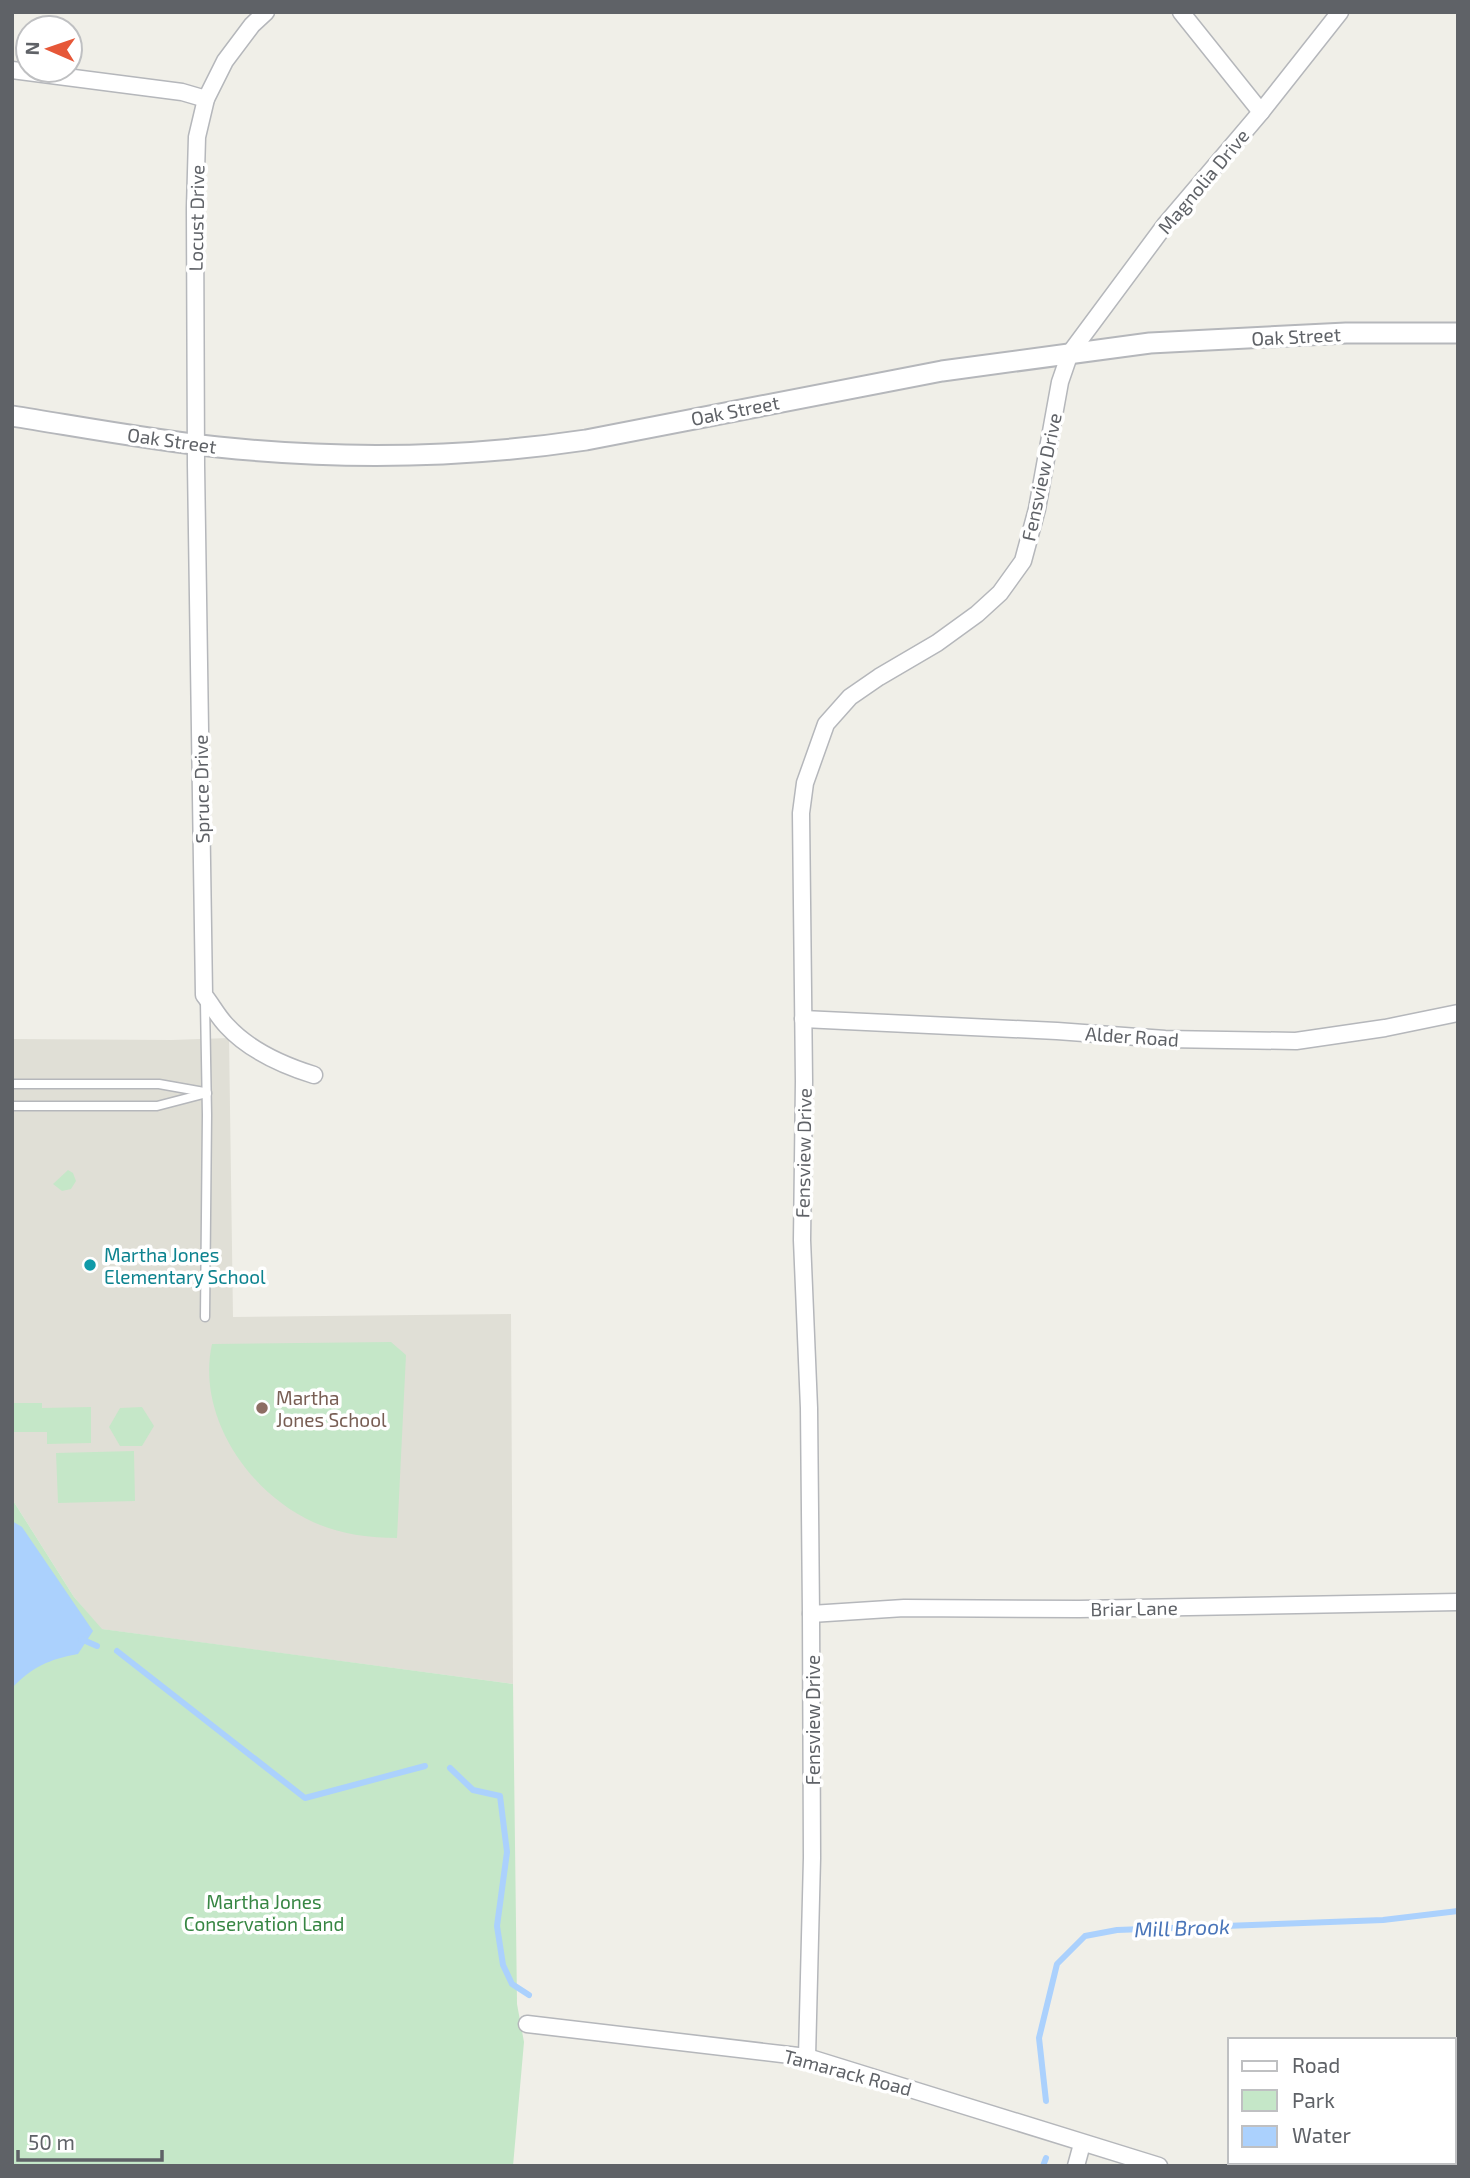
<svg xmlns="http://www.w3.org/2000/svg" width="1470" height="2178" viewBox="0 0 1470 2178" font-family="'Exo 2',sans-serif">
	<style>
		.education { fill: #e0dfd6 }
		.green { fill: #c5e7c8 }
		.water { fill: #abd1fd }
		.lines { fill: none; stroke-linecap: round; stroke-linejoin: round }
		.stream { stroke: #abd1fd; stroke-width: 6 }
		.service-casing { stroke: #b5b7bb; stroke-width: 11 }
		.minor-casing { stroke: #b5b7bb; stroke-width: 19 }
		.tertiary-casing { stroke: #b5b7bb; stroke-width: 23 }
		.service { stroke: #fff; stroke-width: 8 }
		.minor { stroke: #fff; stroke-width: 16 }
		.tertiary { stroke: #fff; stroke-width: 19 }
		.culture-dot { fill: #0f9aa8; stroke: #fff; stroke-width: 2.5 }
		.education-dot { fill: #8d6e63; stroke: #fff; stroke-width: 2.5 }
		.labels { text-anchor: middle; dominant-baseline: central; stroke-width: 7; stroke-linejoin: round; paint-order: stroke }
		.street-label { font-size: 19px; fill: #5f6267; stroke: #fff }
		.culture-label { font-size: 19px; fill: #0d838f; stroke: #fff; text-anchor: start }
		.education-label { font-size: 19px; fill: #785e54; stroke: #fff; text-anchor: start }
		.park-label { font-size: 19px; fill: #378643; stroke: #fff }
		.water-label { font-size: 21px; font-style: italic; fill: #4975b9; stroke: #fff }
	</style>
	<rect width="100%" height="100%" fill="#f0efe8"/>
	<polygon class="education" points="229,1038 233,1317 511,1314 513,1684 101,1629 74,1597 12,1499 12,1039 171,1040"/>
	<g class="green">
		<polygon points="68,1170 73,1173 76,1181 71,1189 62,1191 53,1184"/>
		<path d="M391 1342 406 1355 397 1538C369 1538 339 1534 313 1522 249 1493 196 1416 212 1344Z"/>
		<polygon points="12,1403 42,1403 42,1408 91,1407 91,1443 47,1444 47,1432 12,1432"/>
		<polygon points="142,1407 154,1426 142,1446 120,1446 109,1427 120,1408"/>
		<polygon points="134,1451 135,1501 58,1503 56,1453"/>
		<polygon points="12,1499 74,1597 102,1629 513,1684 517,2004 524,2042 513,2166 12,2166"/>
	</g>
	<path class="water" d="M12 1521 22 1527 93 1631 78 1654C50 1659 32 1667 12 1688Z"/>
	<g class="lines">
		<g class="stream">
			<polyline points="81,1639 97,1646"/>
			<polyline points="117,1651 305,1798 425,1766"/>
			<polyline points="450,1768 473,1790 500,1796 507,1852 497,1926 503,1965 512,1984 529,1995"/>
			<polyline points="1046,2101 1039,2038 1057,1964 1085,1936 1117,1930 1383,1920 1458,1911"/>
			<polyline points="1043,2166 1046,2158"/>
		</g>
		<defs>
			<g id="service">
				<polyline points="205,1002 207,1115 205,1317"/>
				<polyline points="12,1084 159,1084 204,1092"/>
				<polyline points="12,1106 157,1106 207,1093"/>
			</g>
			<g id="minor">
				<path d="M266 12 252 25 225 61 206 99 197 137 195 208 196 465 204 995C212 1005 218 1017 227 1026 250 1051 282 1065 314 1075"/>
				<polyline points="1181,12 1261,112"/>
				<polyline points="12,70 182,92 206,99"/>
				<polyline points="803,1019 1057,1031 1165,1039 1296,1041 1385,1028 1458,1013"/>
				<polyline points="811,1614 904,1608 1079,1609 1458,1602"/>
				<polyline points="527,2024 807,2057 1159,2166"/>
				<polyline points="807,2057 812,1858 811,1614 809,1408 802,1240 804,1081 801,813 805,783 826,724 850,697 879,677 937,643 977,614 1000,593 1023,561 1037,509 1060,382 1070,353 1165,225 1261,112 1340,12"/>
				<polyline points="1076,2166 1082,2144"/>
			</g>
			<path id="tertiary" d="M12 416C81 427 150 440 218 447 340 460 465 458 586 440L942 371 1150 343 1346 333H1458"/>
		</defs>
		<use href="#service" class="service-casing"/>
		<use href="#minor" class="minor-casing"/>
		<use href="#tertiary" class="tertiary-casing"/>
		<use href="#service" class="service"/>
		<use href="#minor" class="minor"/>
		<use href="#tertiary" class="tertiary"/>
	</g>
	<circle class="culture-dot" cx="90" cy="1265" r="7"/>
	<circle class="education-dot" cx="262" cy="1408" r="7"/>
	<g class="labels">
		<g class="street-label">
			<text transform="translate(1203 181) rotate(-50)">Magnolia Drive</text>
			<text transform="translate(196 218) rotate(-89)">Locust Drive</text>
			<text transform="translate(1296 336) rotate(-3)">Oak Street</text>
			<text transform="translate(735 410) rotate(-11)">Oak Street</text>
			<text transform="translate(172 440) rotate(8)">Oak Street</text>
			<text transform="translate(1041 477) rotate(-78)">Fensview Drive</text>
			<text transform="translate(201 789) rotate(-91)">Spruce Drive</text>
			<text transform="translate(1132 1036) rotate(4)">Alder Road</text>
			<text transform="translate(803 1153) rotate(-89)">Fensview Drive</text>
			<text transform="translate(1134 1608) rotate(-1)">Briar Lane</text>
			<text transform="translate(812 1720) rotate(-90)">Fensview Drive</text>
			<text transform="translate(848 2072) rotate(15)">Tamarack Road</text>
		</g>
		<g class="culture-label">
			<text x="104" y="1254">Martha Jones<tspan x="104" dy="22">Elementary School</tspan></text>
		</g>
		<g class="education-label">
			<text x="276" y="1397">Martha<tspan x="276" dy="22">Jones School</tspan></text>
		</g>
		<g class="park-label">
			<text x="264" y="1901">Martha Jones<tspan x="264" dy="22">Conservation Land</tspan></text>
		</g>
		<g class="water-label">
			<text transform="translate(1182 1927) rotate(-2)">Mill Brook</text>
		</g>
	</g>
	<rect width="1470" height="2178" fill="none" stroke="#5f6267" stroke-width="28"/>
	<rect x="1228" y="2038" width="228" height="126" fill="#ffffff" stroke="#bfc0c2" stroke-width="2"/>
	<rect x="1242" y="2061" width="35" height="10" fill="#ffffff" stroke="#bfc0c2" stroke-width="2"/>
	<text x="1292" y="2073" font-size="21" fill="#5f6267">Road</text>
	<rect x="1242" y="2090" width="35" height="21" fill="#c5e7c8" stroke="#bfc0c2" stroke-width="2"/>
	<text x="1292" y="2108" font-size="21" fill="#5f6267">Park</text>
	<rect x="1242" y="2126" width="35" height="21" fill="#abd1fd" stroke="#bfc0c2" stroke-width="2"/>
	<text x="1292" y="2143" font-size="21" fill="#5f6267">Water</text>
	<g transform="translate(49 49) rotate(272)"><circle r="33" fill="#ffffff" stroke="#bfc0c2" stroke-width="2"/>
	<path d="M0-5L12 26L0 18L-12 26Z" fill="#e65738"/>
	<text y="-10" font-size="19" font-weight="bold" text-anchor="middle" fill="#5f6267">N</text>
	</g>
	<path d="M18 2150v10h144v-10" fill="none" stroke="#5f6267" stroke-width="3.5"/>
	<text x="28" y="2150" font-size="21" fill="#5f6267" stroke="#ffffff" stroke-width="5" paint-order="stroke">50 m</text>
</svg>
